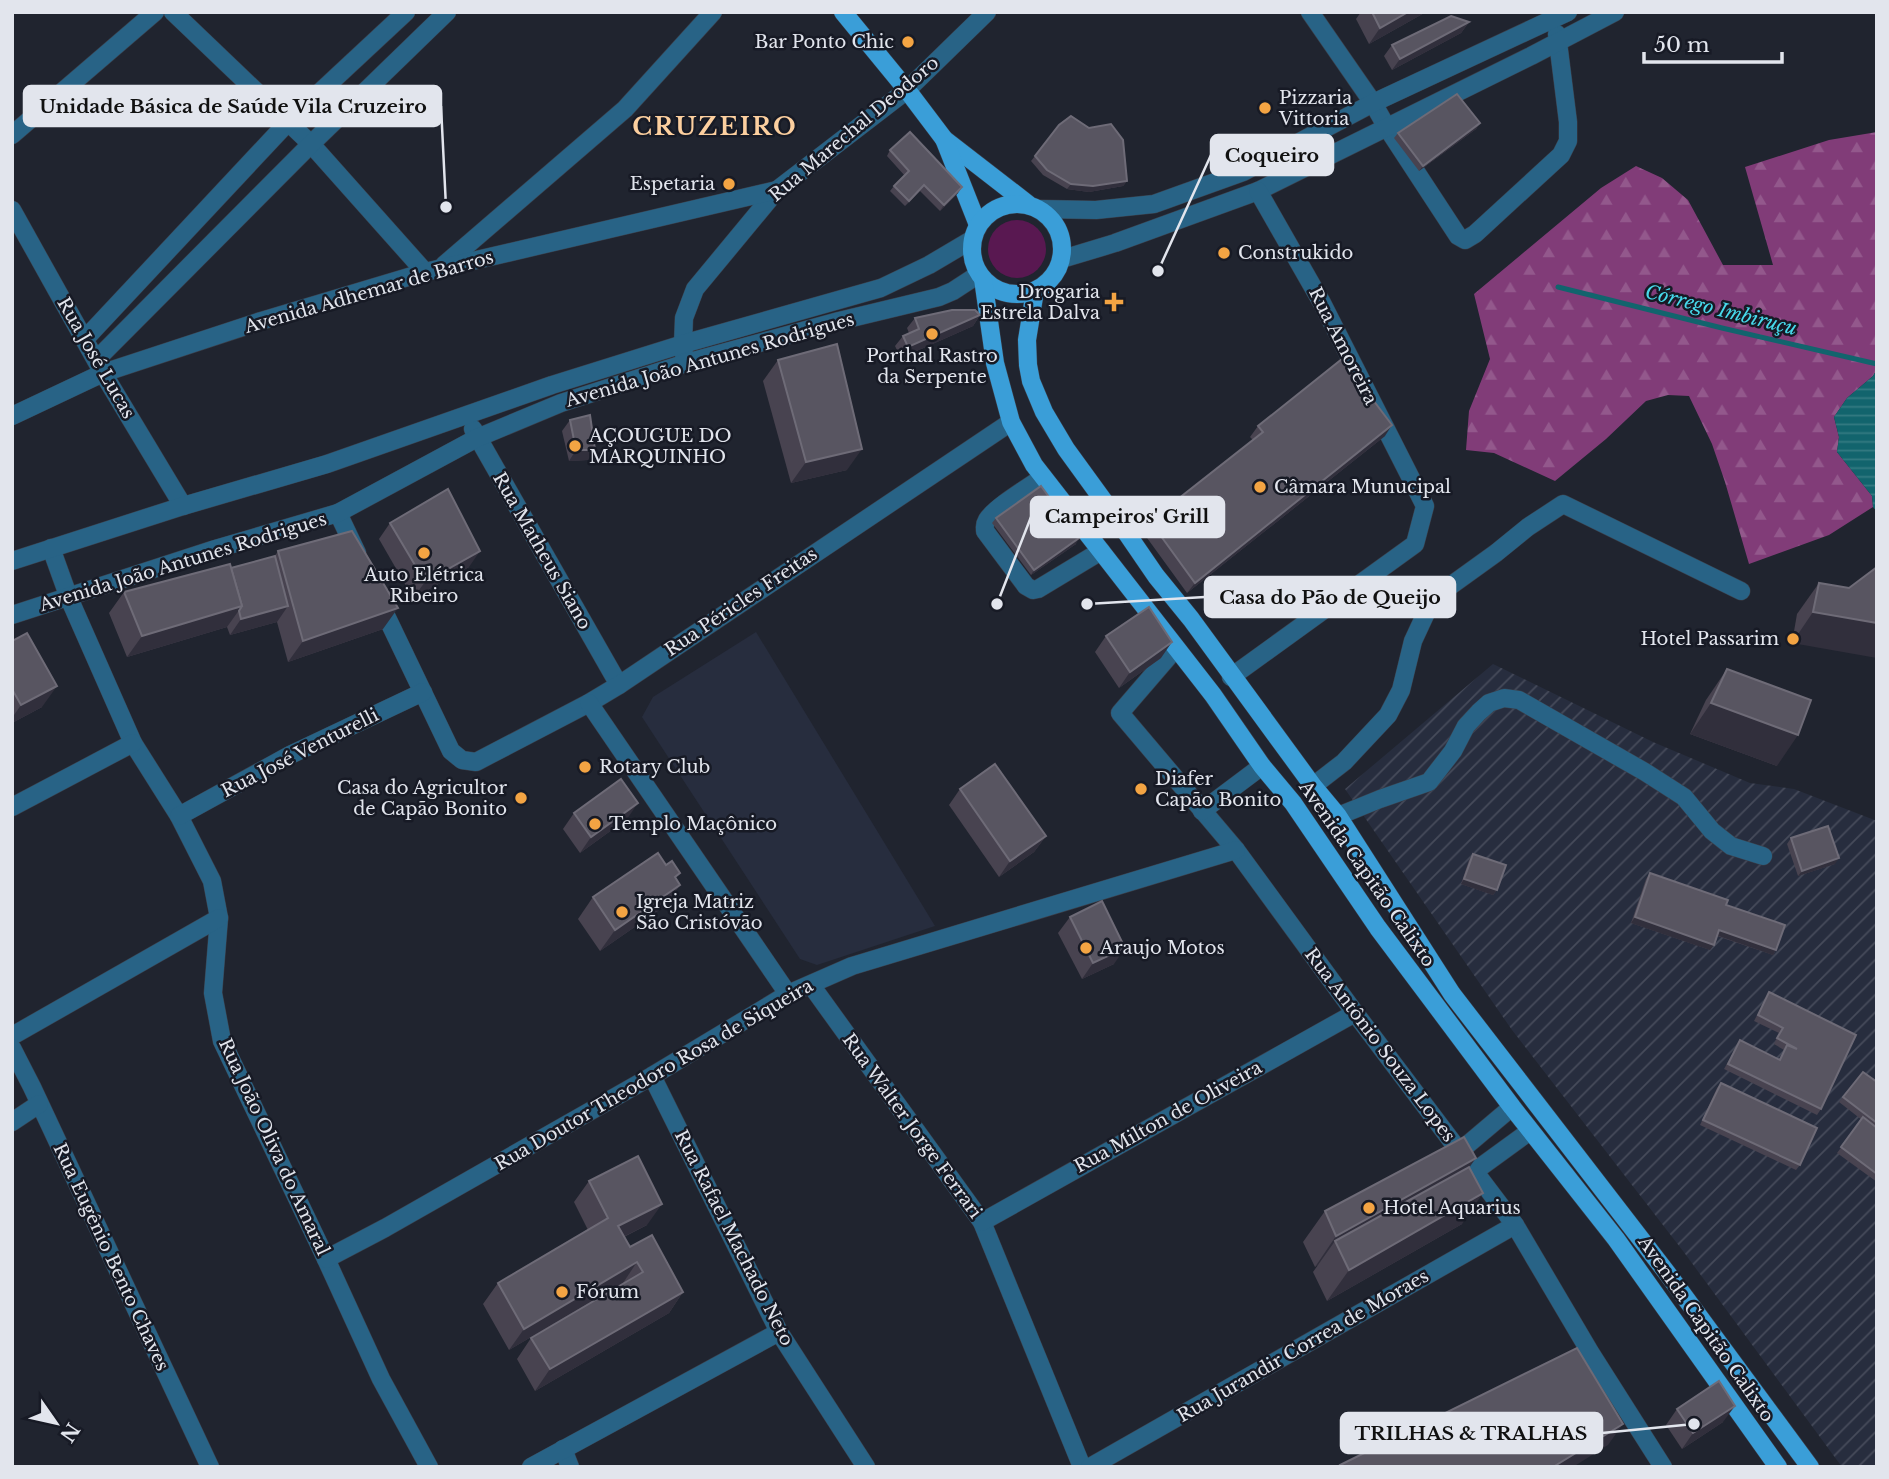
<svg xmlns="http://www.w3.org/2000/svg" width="1889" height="1479" viewBox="0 0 1889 1479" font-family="'Libre Baskerville',serif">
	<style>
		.built { fill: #272d3e }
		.industrial { fill: url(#industrial-furrows) }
		.green { fill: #591851 }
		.forest { fill: url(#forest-firs) }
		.water { fill: url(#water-rules) }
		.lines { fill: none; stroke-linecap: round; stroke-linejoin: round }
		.stream { stroke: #12646d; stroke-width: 5 }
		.minor-casing { stroke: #3b3f4a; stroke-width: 19 }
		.major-casing { stroke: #3b3f4a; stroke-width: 19 }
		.minor { stroke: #286386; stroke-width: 18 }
		.major { stroke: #3a9ed8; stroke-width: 18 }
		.wall { fill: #484350 }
		.shaded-wall { fill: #312f3c }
		.building { fill: #585561; stroke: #6e6b77; stroke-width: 2 }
		.poi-dot { fill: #f3a443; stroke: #171a25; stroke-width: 2.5 }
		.labels { text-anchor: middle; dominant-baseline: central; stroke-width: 5; stroke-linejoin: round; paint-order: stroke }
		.poi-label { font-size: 18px; fill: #e2e5ed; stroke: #171a25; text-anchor: start }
		.street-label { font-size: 18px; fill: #e2e5ed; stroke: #171a25 }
		.water-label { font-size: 19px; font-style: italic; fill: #47daeb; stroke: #171a25 }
		.district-label { font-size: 24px; font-weight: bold; letter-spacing: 2px; fill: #fccf9f; stroke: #171a25 }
		.leader { fill: none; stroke: #e2e5ed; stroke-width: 2.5 }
		.callout-dot { fill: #e2e5ed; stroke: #171a25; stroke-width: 2.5 }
		.callout { fill: #e2e5ed; stroke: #e2e5ed; stroke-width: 2.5 }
		.callout-label { font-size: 19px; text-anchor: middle; font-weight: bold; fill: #111 }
	</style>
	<defs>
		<pattern id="industrial-furrows" width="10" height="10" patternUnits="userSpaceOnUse" patternTransform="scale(1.75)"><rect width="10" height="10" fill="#272d3e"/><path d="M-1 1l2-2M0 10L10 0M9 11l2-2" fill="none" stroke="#464b5a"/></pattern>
		<pattern id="forest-firs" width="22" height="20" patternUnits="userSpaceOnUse" patternTransform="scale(1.75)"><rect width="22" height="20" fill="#813c78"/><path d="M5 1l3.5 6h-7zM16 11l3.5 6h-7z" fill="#93588c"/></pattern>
		<pattern id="water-rules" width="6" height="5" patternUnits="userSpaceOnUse" patternTransform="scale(1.75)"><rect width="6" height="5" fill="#12646d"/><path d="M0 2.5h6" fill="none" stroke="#347a82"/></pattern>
	</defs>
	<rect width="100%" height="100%" fill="#20242f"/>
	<polygon class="built" points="756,632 935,926 817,965 800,959 642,717 653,697"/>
	<polygon class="industrial" points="1493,664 1653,742 1750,783 1794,789 1877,821 1877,1467 1842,1467 1683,1251 1512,1030 1345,789"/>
	<circle class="green" cx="1017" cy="249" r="29"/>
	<polygon class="forest" points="1877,132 1877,369 1873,376 1847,398 1834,417 1839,437 1837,452 1872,496 1873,507 1829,535 1749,564 1725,482 1712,444 1689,396 1668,395 1646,401 1606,439 1555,481 1494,453 1466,450 1469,411 1490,359 1474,294 1601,188 1636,166 1662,178 1688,200 1723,265 1773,265 1745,167 1829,140"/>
	<polygon class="water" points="1877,369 1877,512 1873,507 1872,496 1837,452 1839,437 1834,417 1847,398 1873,376"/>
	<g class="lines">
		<polyline class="stream" points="1558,287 1722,328 1877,364"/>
		<defs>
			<g id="minor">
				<polyline points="173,12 311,144 425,272"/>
				<polyline points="1310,12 1373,103 1386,126 1458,236 1465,240 1475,234 1561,155 1568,141 1568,122 1557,34"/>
				<polyline points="12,135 155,12"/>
				<polyline points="1041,209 1096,210 1154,204 1243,172 1373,103 1568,12"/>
				<polyline points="12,210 103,373 183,506"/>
				<polyline points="1062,259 1115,243 1258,191 1531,56 1615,12"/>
				<polyline points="444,265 625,109 713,12"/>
				<polyline points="85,339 289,121 406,12"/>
				<polyline points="684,355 683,344 684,318 695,289 777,190 907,90 987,12"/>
				<polyline points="96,360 311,144 447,12"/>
				<polyline points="12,416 103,373 261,321 425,272 777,190"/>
				<polyline points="473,429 619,685"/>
				<path d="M1043 477C1029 487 995 507 987 520 984 525 985 525 985 531L1026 586 1033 590 1038 589 1101 551"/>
				<polyline points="338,513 357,553"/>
				<polyline points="51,548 69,598 133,743 179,816 212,881 219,918 213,993 222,1041 326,1259 381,1379 429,1467"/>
				<polyline points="12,561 183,506 327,464 552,385 683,344 881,288 929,265 973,239"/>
				<polyline points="379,601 451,751 462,760 476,762 589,703 619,685 1011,422"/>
				<polyline points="12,615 212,550 338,513 477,438 561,403 686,363 839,321 939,297 953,291 979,274"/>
				<polyline points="1176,648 1120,713 1236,850 1355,1013 1515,1225 1590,1352 1663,1467"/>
				<polyline points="1231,677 1415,544 1425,506 1322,303 1258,191"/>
				<polyline points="589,703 788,994"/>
				<polyline points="1313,786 1344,762 1388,715 1401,690 1413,641 1426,613 1446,589 1496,553 1528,527 1563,504 1741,591"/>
				<polyline points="12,807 133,743"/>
				<polyline points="1202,811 1262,766"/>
				<polyline points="179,816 290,755 423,692"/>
				<polyline points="1338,816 1380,799 1429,782 1453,751 1466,726 1479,712 1489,703 1504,698 1519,700 1645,772 1684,797 1712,831 1731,846 1763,856"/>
				<polyline points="811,985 982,1222 1082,1467"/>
				<polyline points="12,1036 219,918"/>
				<polyline points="12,1048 32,1087 210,1467"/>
				<polyline points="652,1076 779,1332 866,1467"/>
				<polyline points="12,1122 39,1104"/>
				<polyline points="1460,1151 1512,1107"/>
				<polyline points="1475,1171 1530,1131"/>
				<polyline points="982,1222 1355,1013"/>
				<polyline points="326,1259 385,1228 652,1076 788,994 852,966 1236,850"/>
				<polyline points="563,1449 570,1467"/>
				<polyline points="531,1467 779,1332"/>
				<polyline points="1090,1467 1515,1225"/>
			</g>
			<g id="major">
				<polyline points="843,12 907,90 944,139 1028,204"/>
				<polyline points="944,139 978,225"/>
				<circle cx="1017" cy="249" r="45"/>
				<polyline points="983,279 995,363 1011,422 1034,465 1213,695 1262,766 1293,803 1378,928 1512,1107 1616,1239 1778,1467"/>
				<polyline points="1035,291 1027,340 1028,365 1031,381 1044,412 1066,449 1119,522 1156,576 1191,619 1313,786 1338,816 1452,994 1667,1273 1810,1467"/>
			</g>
		</defs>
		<use href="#minor" class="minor-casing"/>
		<use href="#major" class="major-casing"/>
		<use href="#minor" class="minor"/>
		<use href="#major" class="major"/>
	</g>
	<g class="wall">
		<polygon points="1361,12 1426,12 1369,44 1356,19"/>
		<polygon points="1469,22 1461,33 1392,70 1384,56 1392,45"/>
		<polygon points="1480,123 1476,129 1419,171 1394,138 1398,133"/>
		<polygon points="890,150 958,193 940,211 920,191 905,206 890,191 894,186 905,176 887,156"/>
		<polygon points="1035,156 1127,181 1123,186 1089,192 1067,189 1043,175 1031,161"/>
		<polygon points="980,315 973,326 901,358 895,346 903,336 909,333 907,328 915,318"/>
		<polygon points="778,360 847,470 791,483 763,381"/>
		<polygon points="570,420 588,460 569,461 562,431"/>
		<polygon points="1258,426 1385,436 1187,593 1142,531 1150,521 1253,440 1250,437"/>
		<polygon points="996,518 1076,544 1031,575 992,523"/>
		<polygon points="390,523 469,567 413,598 379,539"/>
		<polygon points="278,551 383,629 288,662 277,622 230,635 227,627 127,657 109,613 124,592 231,568 275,556"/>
		<polygon points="1819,583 1849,588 1792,643 1797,614"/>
		<polygon points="1106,636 1161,658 1119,688 1095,652"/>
		<polygon points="12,641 42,707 12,723"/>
		<polygon points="1727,669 1777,766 1690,734 1706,700"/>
		<polygon points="960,789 1046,836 1034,852 999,877 949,805"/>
		<polygon points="574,813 627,819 580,853 563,829"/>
		<polygon points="1791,838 1835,864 1798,876 1787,844"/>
		<polygon points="1473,854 1497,890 1493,895 1461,884 1469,860"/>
		<polygon points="1650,873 1726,905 1776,950 1773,955 1717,936 1710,950 1631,923 1646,879"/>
		<polygon points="676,879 680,885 665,906 600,951 578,919 593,897"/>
		<polygon points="1070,917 1114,964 1082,979 1058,933"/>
		<polygon points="1769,992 1821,1109 1817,1115 1724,1069 1740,1040 1779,1059 1784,1050 1774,1044 1779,1033 1754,1021"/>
		<polygon points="1863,1072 1877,1082 1877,1182 1837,1153 1862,1120 1839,1102"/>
		<polygon points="1721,1083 1800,1165 1796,1170 1700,1125 1717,1088"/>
		<polygon points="1469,1167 1462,1224 1327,1301 1313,1272 1318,1265 1315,1267 1303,1242 1325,1211"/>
		<polygon points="589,1181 647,1225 624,1237 630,1247 683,1292 669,1313 535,1391 517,1359 531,1338 623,1283 509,1350 483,1304 498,1283 588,1230 574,1202"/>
		<polygon points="1677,1409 1723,1422 1682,1449 1666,1425"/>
	</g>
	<g class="shaded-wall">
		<polygon points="1408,12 1426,12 1369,44 1380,28"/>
		<polygon points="1469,22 1461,33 1392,70 1400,59"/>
		<polygon points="1480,123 1476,129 1419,171 1423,166"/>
		<polygon points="1127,181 1123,186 1089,192 1067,189 1071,184"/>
		<polygon points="962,187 958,193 940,211 944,205"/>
		<polygon points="980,315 973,326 901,358 908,347"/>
		<polygon points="1392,425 1385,436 1187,593 1195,583"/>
		<polygon points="862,449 847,470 791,483 806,462"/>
		<polygon points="576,450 595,450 588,460 569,461"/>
		<polygon points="1079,538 1076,544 1031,575 1034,570"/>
		<polygon points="480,551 469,567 413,598 425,582"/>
		<polygon points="242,606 227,627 127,657 142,636"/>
		<polygon points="288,606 277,622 230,635 241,619"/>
		<polygon points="398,608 383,629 288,662 303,641"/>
		<polygon points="1813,612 1877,623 1877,658 1792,643"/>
		<polygon points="1172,642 1161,658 1119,688 1130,672"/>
		<polygon points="57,686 42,707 12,723 12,718 21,705"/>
		<polygon points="1711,703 1798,735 1777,766 1690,734"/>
		<polygon points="638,803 627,819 580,853 591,837"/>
		<polygon points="1046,836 1034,852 999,877 1010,861"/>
		<polygon points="1839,858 1835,864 1798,876 1802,871"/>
		<polygon points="1464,879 1497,890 1493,895 1461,884"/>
		<polygon points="680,885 665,906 600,951 615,930"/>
		<polygon points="1635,917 1714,945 1710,950 1631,923"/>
		<polygon points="1719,930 1776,950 1773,955 1716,935"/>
		<polygon points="1125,948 1114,964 1082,979 1093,963"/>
		<polygon points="1476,1158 1454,1189 1335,1241 1318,1265 1315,1267 1336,1236"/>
		<polygon points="1483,1193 1462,1224 1327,1301 1349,1270"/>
		<polygon points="662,1204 647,1225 603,1247 618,1226"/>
		<polygon points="637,1262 623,1283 509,1350 524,1329"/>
		<polygon points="683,1292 669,1313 535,1391 550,1369"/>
		<polygon points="1735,1406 1723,1422 1682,1449 1693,1433"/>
		<polygon points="1623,1424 1608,1445 1573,1467 1553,1467"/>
	</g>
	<g class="building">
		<polygon points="1372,12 1408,12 1380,28"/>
		<polygon points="1451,16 1469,22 1400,59 1392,45"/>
		<polygon points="1457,94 1480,123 1423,166 1398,133"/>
		<polygon points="1071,116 1089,128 1111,124 1123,140 1127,181 1093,186 1071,184 1047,170 1035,156 1059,125"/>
		<polygon points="910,132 962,187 944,205 924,185 909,201 894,186 909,171 890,150"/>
		<polygon points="952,310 975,310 980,315 908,347 903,336 919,329 915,318"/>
		<polygon points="837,344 862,449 806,462 778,360"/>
		<polygon points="1342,359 1392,425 1195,583 1150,521 1263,432 1258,426"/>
		<polygon points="590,415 595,450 576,450 570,420"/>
		<polygon points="1041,486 1079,538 1034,570 996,518"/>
		<polygon points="448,489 480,551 425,582 390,523"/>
		<polygon points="352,531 398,608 303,641 278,551"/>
		<polygon points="275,556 288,606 241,619 239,611 242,606 231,568"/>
		<polygon points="230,564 242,606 142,636 124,592"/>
		<polygon points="1877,567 1877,623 1813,612 1819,583 1849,588"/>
		<polygon points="1149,607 1172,642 1130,672 1106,636"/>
		<polygon points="27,633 57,686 21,705 12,689 12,641"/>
		<polygon points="1727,669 1811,700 1798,735 1711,703"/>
		<polygon points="995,764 1046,836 1010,861 960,789"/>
		<polygon points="621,779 638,803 591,837 574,813"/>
		<polygon points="1828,826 1839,858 1802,871 1791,838"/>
		<polygon points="658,853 666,865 672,861 680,873 675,877 680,885 615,930 593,897"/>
		<polygon points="1473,854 1506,865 1497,890 1464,879"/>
		<polygon points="1650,873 1728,900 1726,905 1785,925 1776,950 1719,930 1714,945 1635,917"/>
		<polygon points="1102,901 1125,948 1093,963 1070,917"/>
		<polygon points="1769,992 1856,1035 1821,1109 1728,1064 1740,1040 1780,1060 1787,1045 1797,1049 1777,1038 1783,1028 1758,1015"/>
		<polygon points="1863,1072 1877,1082 1877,1123 1843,1097"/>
		<polygon points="1721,1083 1817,1128 1800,1165 1703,1120"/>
		<polygon points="1863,1117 1877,1128 1877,1174 1841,1147"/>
		<polygon points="1464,1137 1476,1158 1336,1236 1325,1211"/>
		<polygon points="638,1156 662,1204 618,1226 630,1247 652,1235 683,1292 550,1369 531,1338 643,1272 637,1262 524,1329 498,1283 608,1218 589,1181"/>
		<polygon points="1469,1167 1483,1193 1349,1270 1335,1241"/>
		<polygon points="1577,1348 1623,1424 1553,1467 1341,1467 1340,1465"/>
		<polygon points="1719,1381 1735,1406 1693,1433 1677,1409"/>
	</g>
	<g class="poi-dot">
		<circle cx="908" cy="42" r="7"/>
		<circle cx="1265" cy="108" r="7"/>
		<circle cx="729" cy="184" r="7"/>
		<circle cx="1224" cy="253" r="7"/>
		<path d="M1110.5 291.5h7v7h7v7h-7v7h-7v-7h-7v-7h7z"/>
		<circle cx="932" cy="334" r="7"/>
		<circle cx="575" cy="446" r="7"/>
		<circle cx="1260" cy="487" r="7"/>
		<circle cx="424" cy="553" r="7"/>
		<circle cx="1793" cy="639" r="7"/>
		<circle cx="585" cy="767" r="7"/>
		<circle cx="1141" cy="789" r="7"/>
		<circle cx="521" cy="798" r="7"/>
		<circle cx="595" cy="824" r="7"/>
		<circle cx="622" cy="912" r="7"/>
		<circle cx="1086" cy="948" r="7"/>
		<circle cx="1369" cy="1208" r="7"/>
		<circle cx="562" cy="1292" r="7"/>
	</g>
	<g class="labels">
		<g class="poi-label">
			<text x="894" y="42" text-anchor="end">Bar Ponto Chic</text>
			<text x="1279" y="98">Pizzaria<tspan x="1279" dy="21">Vittoria</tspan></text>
			<text x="715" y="184" text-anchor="end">Espetaria</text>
			<text x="1238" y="253">Construkido</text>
			<text x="1100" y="292" text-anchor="end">Drogaria<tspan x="1100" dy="21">Estrela Dalva</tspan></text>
			<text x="932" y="356" text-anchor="middle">Porthal Rastro<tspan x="932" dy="21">da Serpente</tspan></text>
			<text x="589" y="436">AÇOUGUE DO<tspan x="589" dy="21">MARQUINHO</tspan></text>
			<text x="1274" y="487">Câmara Munucipal</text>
			<text x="424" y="575" text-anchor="middle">Auto Elétrica<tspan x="424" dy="21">Ribeiro</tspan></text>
			<text x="1779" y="639" text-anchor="end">Hotel Passarim</text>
			<text x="599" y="767">Rotary Club</text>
			<text x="1155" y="779">Diafer<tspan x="1155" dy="21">Capão Bonito</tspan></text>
			<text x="507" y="788" text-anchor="end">Casa do Agricultor<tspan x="507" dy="21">de Capão Bonito</tspan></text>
			<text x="609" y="824">Templo Maçônico</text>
			<text x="636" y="902">Igreja Matriz<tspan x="636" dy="21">São Cristóvão</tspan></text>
			<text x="1100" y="948">Araujo Motos</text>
			<text x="1383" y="1208">Hotel Aquarius</text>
			<text x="576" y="1292">Fórum</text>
		</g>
		<g class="street-label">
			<text transform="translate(854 129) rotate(-40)">Rua Marechal Deodoro</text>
			<text transform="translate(369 292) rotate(-16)">Avenida Adhemar de Barros</text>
			<text transform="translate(1343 346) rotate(63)">Rua Amoreira</text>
			<text transform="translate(96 358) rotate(60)">Rua José Lucas</text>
			<text transform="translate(710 360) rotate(-16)">Avenida João Antunes Rodrigues</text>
			<text transform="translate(542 551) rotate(60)">Rua Matheus Siano</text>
			<text transform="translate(183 562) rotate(-17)">Avenida João Antunes Rodrigues</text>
			<text transform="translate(741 602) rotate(-34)">Rua Péricles Freitas</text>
			<text transform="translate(300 753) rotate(-27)">Rua José Venturelli</text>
			<text transform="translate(1367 874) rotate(55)">Avenida Capitão Calixto</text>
			<text transform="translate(1380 1045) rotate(53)">Rua Antônio Souza Lopes</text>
			<text transform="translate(654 1075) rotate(-30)">Rua Doutor Theodoro Rosa de Siqueira</text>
			<text transform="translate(1168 1117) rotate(-29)">Rua Milton de Oliveira</text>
			<text transform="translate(912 1126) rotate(54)">Rua Walter Jorge Ferrari</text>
			<text transform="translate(274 1147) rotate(65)">Rua João Oliva do Amaral</text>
			<text transform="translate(734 1238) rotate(63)">Rua Rafael Machado Neto</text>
			<text transform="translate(111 1257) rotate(65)">Rua Eugênio Bento Chaves</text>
			<text transform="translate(1706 1329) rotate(55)">Avenida Capitão Calixto</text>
			<text transform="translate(1303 1346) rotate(-30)">Rua Jurandir Correa de Moraes</text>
		</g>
		<g class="water-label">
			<text transform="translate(1721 310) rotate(14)">Córrego Imbiruçu</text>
		</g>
		<g class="district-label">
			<text x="715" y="126">CRUZEIRO</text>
		</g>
	</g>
	<path class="leader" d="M446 207L441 106M1158 271L1211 155M997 604L1031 517M1087 604L1205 597M1694 1424L1602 1433"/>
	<g class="callout-dot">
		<circle cx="446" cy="207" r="7"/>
		<circle cx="1158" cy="271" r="7"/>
		<circle cx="997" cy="604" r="7"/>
		<circle cx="1087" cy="604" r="7"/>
		<circle cx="1694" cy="1424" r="7"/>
	</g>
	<g class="callout">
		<rect x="24" y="86" width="417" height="40" rx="7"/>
		<rect x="1211" y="135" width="122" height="40" rx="7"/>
		<rect x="1031" y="497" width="193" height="40" rx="7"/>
		<rect x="1205" y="577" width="250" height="40" rx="7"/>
		<rect x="1341" y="1413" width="261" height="40" rx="7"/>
	</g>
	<g class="callout-label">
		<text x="233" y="113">Unidade Básica de Saúde Vila Cruzeiro</text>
		<text x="1272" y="162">Coqueiro</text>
		<text x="1127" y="523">Campeiros' Grill</text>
		<text x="1330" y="604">Casa do Pão de Queijo</text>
		<text x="1471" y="1440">TRILHAS &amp; TRALHAS</text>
	</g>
	<rect width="1889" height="1479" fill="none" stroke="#e2e5ed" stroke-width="28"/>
	<g transform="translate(56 1423) rotate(124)" stroke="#171a25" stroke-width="5" paint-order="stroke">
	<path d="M0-5L12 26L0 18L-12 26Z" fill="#e2e5ed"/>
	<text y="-10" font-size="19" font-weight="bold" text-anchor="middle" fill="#e2e5ed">N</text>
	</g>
	<path d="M1644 52v10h138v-10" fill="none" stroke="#e2e5ed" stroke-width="3.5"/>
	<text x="1654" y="52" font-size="21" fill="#e2e5ed" stroke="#171a25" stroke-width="5" paint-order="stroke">50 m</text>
</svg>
